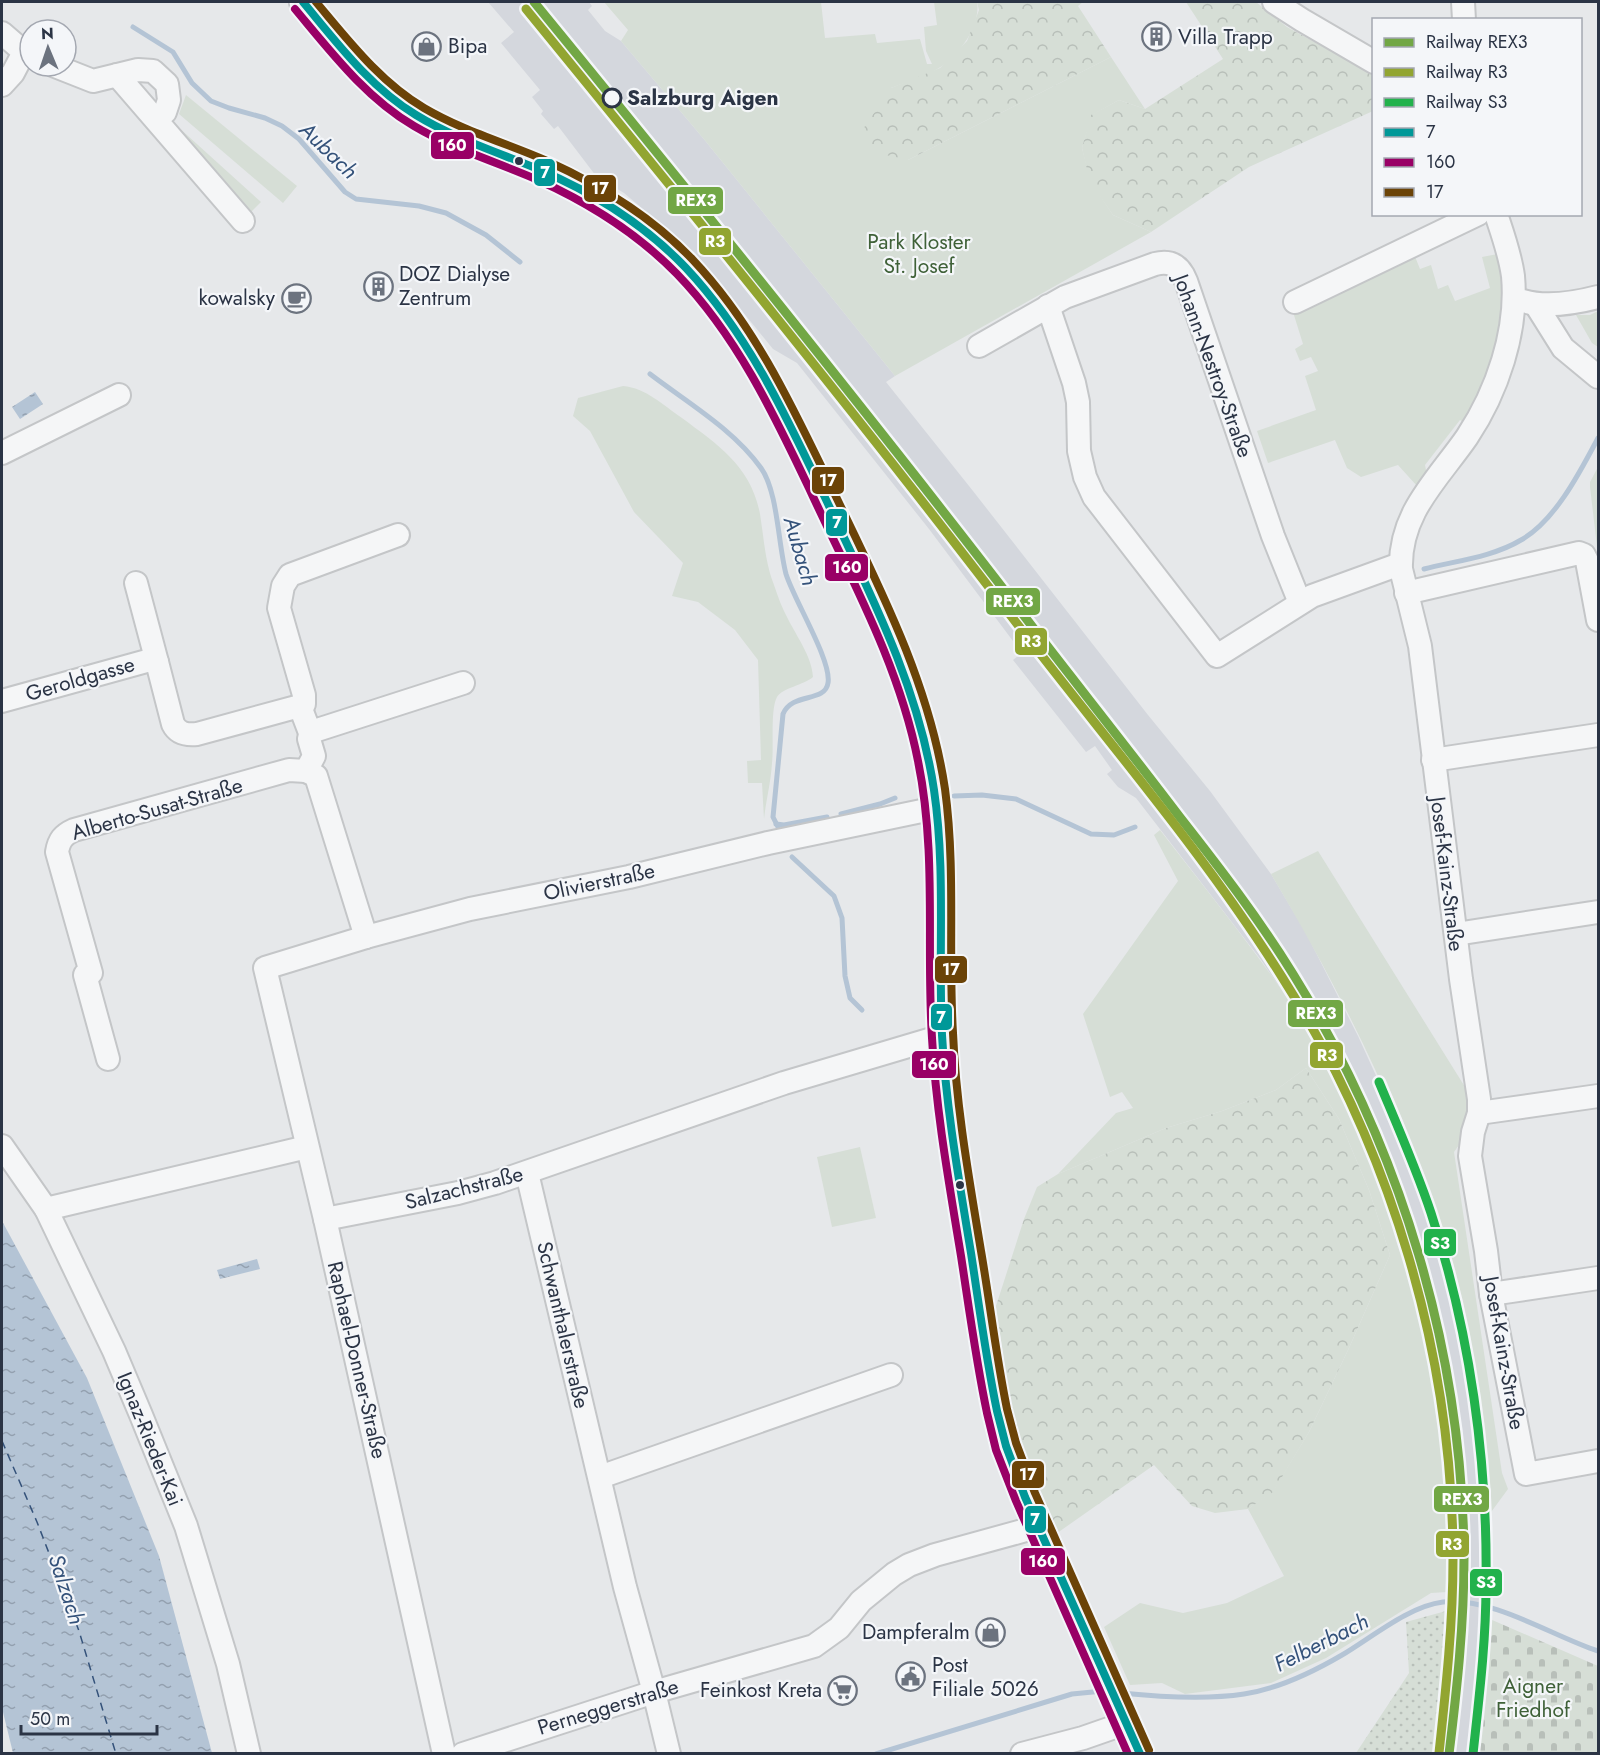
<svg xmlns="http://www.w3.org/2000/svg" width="1600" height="1755" viewBox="0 0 1600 1755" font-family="Jost,sans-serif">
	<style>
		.built { fill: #d4d7dd }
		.green { fill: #d6ded6 }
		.forest { fill: url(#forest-crowns) }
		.cemetery { fill: url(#cemetery-stones) }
		.garden { fill: url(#garden-dots) }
		.water { fill: url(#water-ripples) }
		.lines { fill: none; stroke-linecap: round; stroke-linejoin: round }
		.stream { stroke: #b4c4d5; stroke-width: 5 }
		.ferry { stroke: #34527a; stroke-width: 1.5; stroke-dasharray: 8 6; stroke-linecap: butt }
		.minor-casing { stroke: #c4c6c8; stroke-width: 26 }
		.major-casing { stroke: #c2c5c8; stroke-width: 30 }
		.minor { stroke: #f5f6f7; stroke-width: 22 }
		.major { stroke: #f8f8f8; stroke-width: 27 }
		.bus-1-casing { stroke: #f4f6f9; stroke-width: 12 }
		.bus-2-casing { stroke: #f4f6f9; stroke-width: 12 }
		.bus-3-casing { stroke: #f4f6f9; stroke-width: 12 }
		.bus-1 { stroke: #009898; stroke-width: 8 }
		.bus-2 { stroke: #906; stroke-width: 8 }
		.bus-3 { stroke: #6b4307; stroke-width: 8 }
		.rail-1-casing { stroke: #f4f6f9; stroke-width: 14 }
		.rail-2-casing { stroke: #f4f6f9; stroke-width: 14 }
		.rail-3-casing { stroke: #f4f6f9; stroke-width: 14 }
		.rail-1 { stroke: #72a745; stroke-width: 9 }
		.rail-2 { stroke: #92a531; stroke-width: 9 }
		.rail-3 { stroke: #22b24c; stroke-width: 9 }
		.stop-dot { fill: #f4f6f9; stroke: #2b3445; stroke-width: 3 }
		.bus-dot { fill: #2b3445; stroke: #f4f6f9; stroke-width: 2 }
		.labels { text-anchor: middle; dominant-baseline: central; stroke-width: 4.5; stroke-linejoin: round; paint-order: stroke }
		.poi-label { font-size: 21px; fill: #2b3445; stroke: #f4f6f9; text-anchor: start }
		.stop-label { font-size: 21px; font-weight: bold; fill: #2b3445; stroke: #f4f6f9; text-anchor: start }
		.park-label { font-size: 21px; fill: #3f6138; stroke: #f4f6f9 }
		.street-label { font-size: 21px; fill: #2b3445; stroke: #f4f6f9 }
		.water-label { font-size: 22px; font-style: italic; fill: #34527a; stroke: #f4f6f9 }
		.line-badge { stroke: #f4f6f9; stroke-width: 2 }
		.badge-label { font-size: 16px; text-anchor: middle; font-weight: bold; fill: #fff }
	</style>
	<defs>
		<pattern id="forest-crowns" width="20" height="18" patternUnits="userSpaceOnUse" patternTransform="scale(1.5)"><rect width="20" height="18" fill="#d6ded6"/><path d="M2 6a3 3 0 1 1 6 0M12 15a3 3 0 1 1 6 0" fill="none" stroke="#b8bfb9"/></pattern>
		<pattern id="cemetery-stones" width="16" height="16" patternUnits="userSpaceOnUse" patternTransform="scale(1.5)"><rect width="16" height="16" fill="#d6ded6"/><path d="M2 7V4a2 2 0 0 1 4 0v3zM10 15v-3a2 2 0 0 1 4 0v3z" fill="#b8bfb9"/></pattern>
		<pattern id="garden-dots" width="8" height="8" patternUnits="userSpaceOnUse" patternTransform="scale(1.5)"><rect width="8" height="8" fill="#d6ded6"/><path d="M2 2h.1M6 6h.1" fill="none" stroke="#b8bfb9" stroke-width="1.8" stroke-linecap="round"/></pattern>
		<pattern id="water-ripples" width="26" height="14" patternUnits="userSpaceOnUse" patternTransform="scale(1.5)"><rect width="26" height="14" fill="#b4c4d5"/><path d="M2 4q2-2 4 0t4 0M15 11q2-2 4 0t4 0" fill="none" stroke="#93a0af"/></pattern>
	</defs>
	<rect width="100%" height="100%" fill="#e6e8ea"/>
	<polygon class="built" points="488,2 589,2 592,6 588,10 605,31 621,41 703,138 895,376 886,382 973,491 1148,715 1210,791 1271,874 1306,933 1358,1036 1403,1135 1436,1231 1464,1347 1486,1519 1488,1587 1483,1594 1482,1646 1470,1753 1435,1753 1446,1645 1449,1539 1444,1450 1367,1142 1349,1102 1314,1037 1261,960 1136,798 1118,787 1107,774 1112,770 1095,746 1086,752 1013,660 1022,653 929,529 797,363 773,349 695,253 624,193 596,176 558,126 554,129 541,114 543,111 532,97 540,90 501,43 514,32"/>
	<g class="green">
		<path d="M604 2H821L825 38 875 34 877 43 920 39 927 64H932L926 51 924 27 937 25 934 2H977C981 25 959 56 939 68 925 77 907 82 891 88L908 160 1111 57 1145 109 1119 100 1092 115 1082 148 1091 182 1113 215 1151 232 895 376 703 138 621 41 628 30Z"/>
		<polygon points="186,95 297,186 283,203 179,114"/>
		<polygon points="156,107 261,202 246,217"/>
		<polygon points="1503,253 1508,314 1470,426 1460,420 1425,465 1428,480 1417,486 1398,465 1361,477 1347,468 1335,440 1268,463 1257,431 1316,410 1305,376 1318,371 1311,357 1300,361 1295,349 1303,344 1293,312 1414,254 1420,269 1431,265 1438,289 1448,285 1455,301 1490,288 1482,257"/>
		<polygon points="1598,311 1598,347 1592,343 1576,315 1590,315"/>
		<path d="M623 386C646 388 663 405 682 418 718 445 751 466 760 514 764 539 765 562 774 585 778 597 782 608 788 619 797 637 812 657 813 677 804 685 782 688 777 697 770 710 774 747 772 763 771 782 766 800 764 819L762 783H748L747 761 761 760 758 660 735 630 698 602 672 596 683 563 634 512 590 431 573 416 578 398Z"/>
		<polygon points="1598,467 1598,555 1590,487 1590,482"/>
		<path d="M1160 830C1201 883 1243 935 1281 989 1292 1005 1305 1021 1315 1038 1410 1198 1454 1406 1447 1592L1431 1593 1326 1658 1271 1683 1185 1694 1162 1683 1130 1685 1104 1627 1140 1603 1183 1613 1227 1603 1284 1576 1248 1509 1273 1491 1309 1432 1349 1348 1390 1255 1369 1190 1339 1119 1306 1068 1276 1090 1222 1111 1166 1128 1058 1174 1116 1113 1133 1108 1122 1092 1110 1097 1083 1014 1178 881 1154 835Z"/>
		<path d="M1318 851 1465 1087C1468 1115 1472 1129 1454 1152L1502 1473 1508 1489 1486 1519C1476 1422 1462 1327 1436 1233 1402 1109 1336 984 1271 874Z"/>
		<polygon points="860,1147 876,1218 832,1227 817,1157"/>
	</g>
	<g class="forest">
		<polygon points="977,2 1083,2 1078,6 1111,57 908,160 868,151 861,132 891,88 940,68 967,41 979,10"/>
		<polygon points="1186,2 1256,2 1287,27 1373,74 1373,111 1249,167 1151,232 1113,215 1090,182 1082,148 1091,115 1119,100 1145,109 1223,59"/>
		<polygon points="1306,1068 1339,1119 1369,1190 1390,1255 1349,1348 1309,1432 1273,1492 1248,1509 1215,1513 1192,1506 1154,1465 1053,1536 1014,1431 996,1306 1024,1219 1037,1187 1058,1174 1166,1128 1222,1111 1276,1090"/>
	</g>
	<polygon class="cemetery" points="1483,1616 1598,1666 1598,1753 1470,1753 1482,1646"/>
	<polygon class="garden" points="1446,1611 1446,1645 1435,1753 1356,1753 1409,1673 1406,1622"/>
	<g class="water">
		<polygon points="35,392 43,404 20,419 12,407"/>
		<polygon points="2,1221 87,1378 159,1556 212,1753 13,1753 2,1708"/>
		<polygon points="257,1259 260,1269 220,1279 217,1270"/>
	</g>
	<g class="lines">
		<g class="stream">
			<polyline points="133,27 173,52 192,83 211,101 229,108 265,118 282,126 299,139 345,192 356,199 419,206 446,213 486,235 520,262"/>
			<path d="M650 374C688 403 733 429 761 468 778 492 778 544 786 574 794 600 832 661 828 683 825 703 792 692 783 714L773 817 778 827"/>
			<path d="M1424 569C1455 561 1493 557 1521 540 1555 521 1580 472 1598 438"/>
			<polyline points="954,796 982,795 1016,799 1091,834 1114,835 1135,827"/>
			<polyline points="841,814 880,804 895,798"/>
			<polyline points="776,824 784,825 827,817"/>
			<polyline points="792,857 834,896 842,918 845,976 850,998 862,1010"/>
			<path d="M1121 1693C1161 1697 1205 1700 1244 1694 1277 1689 1313 1672 1342 1655 1371 1638 1409 1606 1443 1602 1493 1597 1552 1636 1598 1651"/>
			<polyline points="876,1754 1072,1694 1103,1691"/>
		</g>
		<polyline class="ferry" points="2,1441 37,1522 79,1631 116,1754"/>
		<defs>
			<g id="minor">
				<polyline points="1274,2 1302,20 1374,62"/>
				<polyline points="1463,2 1464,20"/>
				<polyline points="2,33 24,52 13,73 2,85"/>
				<polyline points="55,66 93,81 138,70 153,71 167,84 169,100 165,112"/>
				<polyline points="117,75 243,221"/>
				<path d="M1496 214C1503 235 1510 254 1513 276 1518 331 1497 392 1467 437 1438 479 1399 513 1401 569L1420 646 1461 979 1479 1099V1113L1473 1132 1470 1156 1486 1251 1491 1294 1526 1474 1598 1461"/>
				<path d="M1523 301C1547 308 1575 303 1598 297"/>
				<polyline points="1295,302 1478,214"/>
				<polyline points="1536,305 1563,348 1598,377"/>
				<polyline points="1048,306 1074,383 1078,402 1079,451 1085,477 1094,497 1217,656 1312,596 1400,564"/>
				<path d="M979 346 1065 297 1155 264C1171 260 1180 266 1186 281L1273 536 1300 603"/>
				<polyline points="2,453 119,395"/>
				<polyline points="136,583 157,662"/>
				<polyline points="1406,593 1579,553 1584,555 1587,561 1598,620"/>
				<path d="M2 701 154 659 157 662 173 724C178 734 187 735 197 734L296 707 301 709 309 730 314 731 463 683"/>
				<polyline points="301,709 304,704 304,695 279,608 283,586 290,575 398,535"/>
				<polyline points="1433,760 1598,735"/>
				<polyline points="306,771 314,756 309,739 311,731"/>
				<polyline points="1456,934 1598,912"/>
				<path d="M108 1059 85 975 91 973 57 852C59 840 63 835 74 830L289 770 306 771 316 776 366 937"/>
				<polyline points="1479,1113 1598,1096"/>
				<polyline points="2,1146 46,1209 114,1351 141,1415 186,1526 228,1664 249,1754"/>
				<polyline points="527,1173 625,1587 654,1692 669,1754"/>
				<polyline points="46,1209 307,1147"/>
				<polyline points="325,1219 458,1193 495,1183 784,1083 942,1036"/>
				<polyline points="1491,1294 1598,1278"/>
				<polyline points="600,1477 891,1375"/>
				<polyline points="444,1754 325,1219 265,968 366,937 470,909 629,877 768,843 936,808"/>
				<polyline points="463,1754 654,1692 814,1646 839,1628 861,1601 894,1574 909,1565 935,1555 1026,1530 1039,1529"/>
				<polyline points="1022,1754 1083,1738 1126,1723"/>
			</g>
			<path id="major" d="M303 2C334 39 363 77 402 106 445 136 495 150 543 171 636 211 695 265 749 351 780 400 804 454 829 507 868 587 909 668 928 756 948 847 937 941 942 1033 946 1105 958 1177 970 1248 979 1303 985 1357 997 1411 1007 1459 1028 1502 1047 1547 1077 1616 1107 1685 1140 1754"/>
		</defs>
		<use href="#minor" class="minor-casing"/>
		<use href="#major" class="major-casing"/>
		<use href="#minor" class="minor"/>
		<use href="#major" class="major"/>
		<defs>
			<path id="bus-1" d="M303 2C337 43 370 87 416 115 455 139 498 152 540 170 594 193 645 225 686 268 750 336 789 422 829 506 872 597 919 689 934 790 946 871 938 953 942 1035 946 1108 959 1180 971 1253 979 1305 986 1359 997 1411L1006 1446 1025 1497 1140 1754"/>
			<path id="bus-2" d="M295 9C331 52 366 98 414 126 453 149 497 162 538 180 589 203 637 233 677 274 736 335 773 412 809 488 850 577 899 664 918 761 937 853 926 946 932 1038 936 1111 949 1183 961 1256 969 1308 976 1361 987 1413L996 1450 1016 1501 1128 1754"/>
			<path id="bus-3" d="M316 2C348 40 380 82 424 108 463 131 506 143 547 161 602 186 652 217 693 260 760 331 798 419 840 505 884 596 930 688 945 789 956 870 948 952 953 1033 956 1106 969 1178 981 1251 990 1303 996 1356 1007 1409L1016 1443 1035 1493 1149 1750"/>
		</defs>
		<use href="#bus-1" class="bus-1-casing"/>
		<use href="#bus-2" class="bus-2-casing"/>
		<use href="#bus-3" class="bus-3-casing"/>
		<use href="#bus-1" class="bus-1"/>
		<use href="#bus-2" class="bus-2"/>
		<use href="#bus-3" class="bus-3"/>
		<defs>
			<path id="rail-1" d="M534 2C701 206 867 411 1028 621 1078 686 1129 750 1179 816 1219 867 1259 919 1293 974 1401 1148 1463 1353 1464 1559 1464 1624 1457 1689 1449 1754"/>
			<path id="rail-2" d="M526 9C692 212 858 416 1018 625 1107 741 1204 853 1282 977 1391 1149 1453 1355 1453 1559 1453 1624 1446 1688 1439 1753"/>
			<path id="rail-3" d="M1379 1082C1397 1125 1416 1168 1431 1213 1470 1332 1488 1461 1486 1586 1486 1642 1479 1698 1473 1754"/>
		</defs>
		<use href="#rail-1" class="rail-1-casing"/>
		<use href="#rail-2" class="rail-2-casing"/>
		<use href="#rail-3" class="rail-3-casing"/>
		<use href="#rail-1" class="rail-1"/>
		<use href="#rail-2" class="rail-2"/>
		<use href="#rail-3" class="rail-3"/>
	</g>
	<defs>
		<symbol id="building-ring" viewBox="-11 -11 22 22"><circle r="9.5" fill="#f4f6f9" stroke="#6c737f" stroke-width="1.5"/><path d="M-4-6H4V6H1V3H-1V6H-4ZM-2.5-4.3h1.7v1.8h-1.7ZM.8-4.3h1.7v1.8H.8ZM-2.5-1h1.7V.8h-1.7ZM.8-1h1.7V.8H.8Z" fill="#6c737f"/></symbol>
		<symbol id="shop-ring" viewBox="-11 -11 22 22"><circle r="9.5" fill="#f4f6f9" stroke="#6c737f" stroke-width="1.5"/><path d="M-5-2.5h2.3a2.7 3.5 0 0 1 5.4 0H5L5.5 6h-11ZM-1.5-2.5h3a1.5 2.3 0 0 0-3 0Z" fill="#6c737f"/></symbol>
		<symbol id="cafe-ring" viewBox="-11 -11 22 22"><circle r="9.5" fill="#f4f6f9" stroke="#6c737f" stroke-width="1.5"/><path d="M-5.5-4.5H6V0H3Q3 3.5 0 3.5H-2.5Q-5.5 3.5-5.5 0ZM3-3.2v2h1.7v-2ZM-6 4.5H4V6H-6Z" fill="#6c737f"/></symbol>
		<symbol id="civic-ring" viewBox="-11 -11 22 22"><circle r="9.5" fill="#f4f6f9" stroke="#6c737f" stroke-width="1.5"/><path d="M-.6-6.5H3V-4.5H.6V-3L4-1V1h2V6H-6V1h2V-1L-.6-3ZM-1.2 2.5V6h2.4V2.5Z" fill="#6c737f"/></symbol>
		<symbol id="supermarket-ring" viewBox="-11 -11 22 22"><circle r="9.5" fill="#f4f6f9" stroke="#6c737f" stroke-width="1.5"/><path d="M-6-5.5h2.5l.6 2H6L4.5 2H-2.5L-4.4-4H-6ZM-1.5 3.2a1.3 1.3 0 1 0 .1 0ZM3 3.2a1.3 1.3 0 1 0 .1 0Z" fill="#6c737f"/></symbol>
	</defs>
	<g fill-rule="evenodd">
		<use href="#building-ring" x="1140" y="20" width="33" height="33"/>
		<use href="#shop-ring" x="410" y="30" width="33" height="33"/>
		<use href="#building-ring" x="362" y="270" width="33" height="33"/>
		<use href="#cafe-ring" x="280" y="282" width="33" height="33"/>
		<use href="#shop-ring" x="974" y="1616" width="33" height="33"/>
		<use href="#civic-ring" x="894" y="1660" width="33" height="33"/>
		<use href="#supermarket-ring" x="826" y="1674" width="33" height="33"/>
	</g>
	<circle class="stop-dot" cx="612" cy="98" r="9"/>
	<g class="bus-dot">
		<circle cx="519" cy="161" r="5"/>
		<circle cx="960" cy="1185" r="5"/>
	</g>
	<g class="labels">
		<g class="poi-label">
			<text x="1178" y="37">Villa Trapp</text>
			<text x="448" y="46">Bipa</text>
			<text x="399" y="274">DOZ Dialyse<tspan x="399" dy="24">Zentrum</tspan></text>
			<text x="275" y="298" text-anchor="end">kowalsky</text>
			<text x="970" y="1632" text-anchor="end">Dampferalm</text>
			<text x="932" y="1665">Post<tspan x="932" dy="24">Filiale 5026</tspan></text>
			<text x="822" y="1690" text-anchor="end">Feinkost Kreta</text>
		</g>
		<g class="stop-label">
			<text x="627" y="98">Salzburg Aigen</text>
		</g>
		<g class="park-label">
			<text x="919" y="242">Park Kloster<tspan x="919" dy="24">St. Josef</tspan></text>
			<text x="1533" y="1686">Aigner<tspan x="1533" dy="24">Friedhof</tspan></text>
		</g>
		<g class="street-label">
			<text transform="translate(1213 366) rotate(70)">Johann-Nestroy-Straße</text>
			<text transform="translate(80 679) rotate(-16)">Geroldgasse</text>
			<text transform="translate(157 809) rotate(-16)">Alberto-Susat-Straße</text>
			<text transform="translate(1447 874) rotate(83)">Josef-Kainz-Straße</text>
			<text transform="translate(599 882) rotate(-12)">Olivierstraße</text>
			<text transform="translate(464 1188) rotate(-14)">Salzachstraße</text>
			<text transform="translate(563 1325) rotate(77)">Schwanthalerstraße</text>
			<text transform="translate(1504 1353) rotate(80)">Josef-Kainz-Straße</text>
			<text transform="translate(357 1360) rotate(77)">Raphael-Donner-Straße</text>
			<text transform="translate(150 1439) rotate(68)">Ignaz-Rieder-Kai</text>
			<text transform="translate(608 1707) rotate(-17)">Perneggerstraße</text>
		</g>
		<g class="water-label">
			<text transform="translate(329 150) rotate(44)">Aubach</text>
			<text transform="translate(801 551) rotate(74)">Aubach</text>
			<text transform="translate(67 1589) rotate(72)">Salzach</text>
			<text transform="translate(1321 1642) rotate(-27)">Felberbach</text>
		</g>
	</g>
	<g class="line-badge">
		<rect x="430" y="131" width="45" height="29" rx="6" fill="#906"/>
		<rect x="533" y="158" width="23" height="29" rx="6" fill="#009898"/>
		<rect x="583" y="174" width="34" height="29" rx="6" fill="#6b4307"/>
		<rect x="667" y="186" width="57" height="29" rx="6" fill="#72a745"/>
		<rect x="698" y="227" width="34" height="29" rx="6" fill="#92a531"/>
		<rect x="811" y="466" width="34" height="29" rx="6" fill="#6b4307"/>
		<rect x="825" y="508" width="23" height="29" rx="6" fill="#009898"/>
		<rect x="824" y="553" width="45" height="29" rx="6" fill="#906"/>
		<rect x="985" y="587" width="56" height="29" rx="6" fill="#72a745"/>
		<rect x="1014" y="627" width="34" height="29" rx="6" fill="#92a531"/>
		<rect x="934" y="955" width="34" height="29" rx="6" fill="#6b4307"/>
		<rect x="1287" y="999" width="57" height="29" rx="6" fill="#72a745"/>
		<rect x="930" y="1003" width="23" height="28" rx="6" fill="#009898"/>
		<rect x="1309" y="1041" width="35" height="28" rx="6" fill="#92a531"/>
		<rect x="911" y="1050" width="46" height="29" rx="6" fill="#906"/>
		<rect x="1423" y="1228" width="34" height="29" rx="6" fill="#22b24c"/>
		<rect x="1011" y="1460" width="34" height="29" rx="6" fill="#6b4307"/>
		<rect x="1433" y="1485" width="57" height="28" rx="6" fill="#72a745"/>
		<rect x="1024" y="1505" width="23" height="29" rx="6" fill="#009898"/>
		<rect x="1435" y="1530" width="35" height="28" rx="6" fill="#92a531"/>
		<rect x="1020" y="1547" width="46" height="29" rx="6" fill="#906"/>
		<rect x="1469" y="1568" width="34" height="29" rx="6" fill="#22b24c"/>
	</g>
	<g class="badge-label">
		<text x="452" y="151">160</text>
		<text x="545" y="178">7</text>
		<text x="600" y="194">17</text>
		<text x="696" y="206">REX3</text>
		<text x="715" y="247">R3</text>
		<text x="828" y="486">17</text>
		<text x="837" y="528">7</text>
		<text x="847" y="573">160</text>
		<text x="1013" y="607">REX3</text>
		<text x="1031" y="647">R3</text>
		<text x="951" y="975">17</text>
		<text x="1316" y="1019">REX3</text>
		<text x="941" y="1023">7</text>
		<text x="1327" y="1061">R3</text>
		<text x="934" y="1070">160</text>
		<text x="1440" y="1249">S3</text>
		<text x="1028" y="1480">17</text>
		<text x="1462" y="1505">REX3</text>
		<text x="1035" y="1525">7</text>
		<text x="1452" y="1550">R3</text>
		<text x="1043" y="1567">160</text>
		<text x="1486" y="1588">S3</text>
	</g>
	<rect width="1600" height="1755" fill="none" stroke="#2b3445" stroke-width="6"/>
	<rect x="1372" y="18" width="210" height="198" fill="#f4f6f9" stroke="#a4a8b1" stroke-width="1.5"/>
	<rect x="1384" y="38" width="30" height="9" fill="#72a745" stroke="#a4a8b1" stroke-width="1.5"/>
	<text x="1426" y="48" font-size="18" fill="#2b3445">Railway REX3</text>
	<rect x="1384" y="68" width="30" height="9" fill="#92a531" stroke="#a4a8b1" stroke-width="1.5"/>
	<text x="1426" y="78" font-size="18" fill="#2b3445">Railway R3</text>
	<rect x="1384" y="98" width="30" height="9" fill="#22b24c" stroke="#a4a8b1" stroke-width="1.5"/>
	<text x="1426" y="108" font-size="18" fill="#2b3445">Railway S3</text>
	<rect x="1384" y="128" width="30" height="9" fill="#009898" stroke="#a4a8b1" stroke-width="1.5"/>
	<text x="1426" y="138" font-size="18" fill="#2b3445">7</text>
	<rect x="1384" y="158" width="30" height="9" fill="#990066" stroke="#a4a8b1" stroke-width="1.5"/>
	<text x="1426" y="168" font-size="18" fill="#2b3445">160</text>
	<rect x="1384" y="188" width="30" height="9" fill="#6b4307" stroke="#a4a8b1" stroke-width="1.5"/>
	<text x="1426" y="198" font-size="18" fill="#2b3445">17</text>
	<g transform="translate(48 48) rotate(358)"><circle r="28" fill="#f4f6f9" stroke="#a4a8b1" stroke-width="1.5"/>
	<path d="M0-4.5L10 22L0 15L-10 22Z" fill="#6c737f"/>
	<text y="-9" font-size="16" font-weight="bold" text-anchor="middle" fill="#2b3445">N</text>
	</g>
	<path d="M21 1725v9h136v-9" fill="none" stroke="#2b3445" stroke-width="3"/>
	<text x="30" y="1725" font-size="18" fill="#2b3445" stroke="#f4f6f9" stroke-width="4.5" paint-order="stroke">50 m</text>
</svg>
